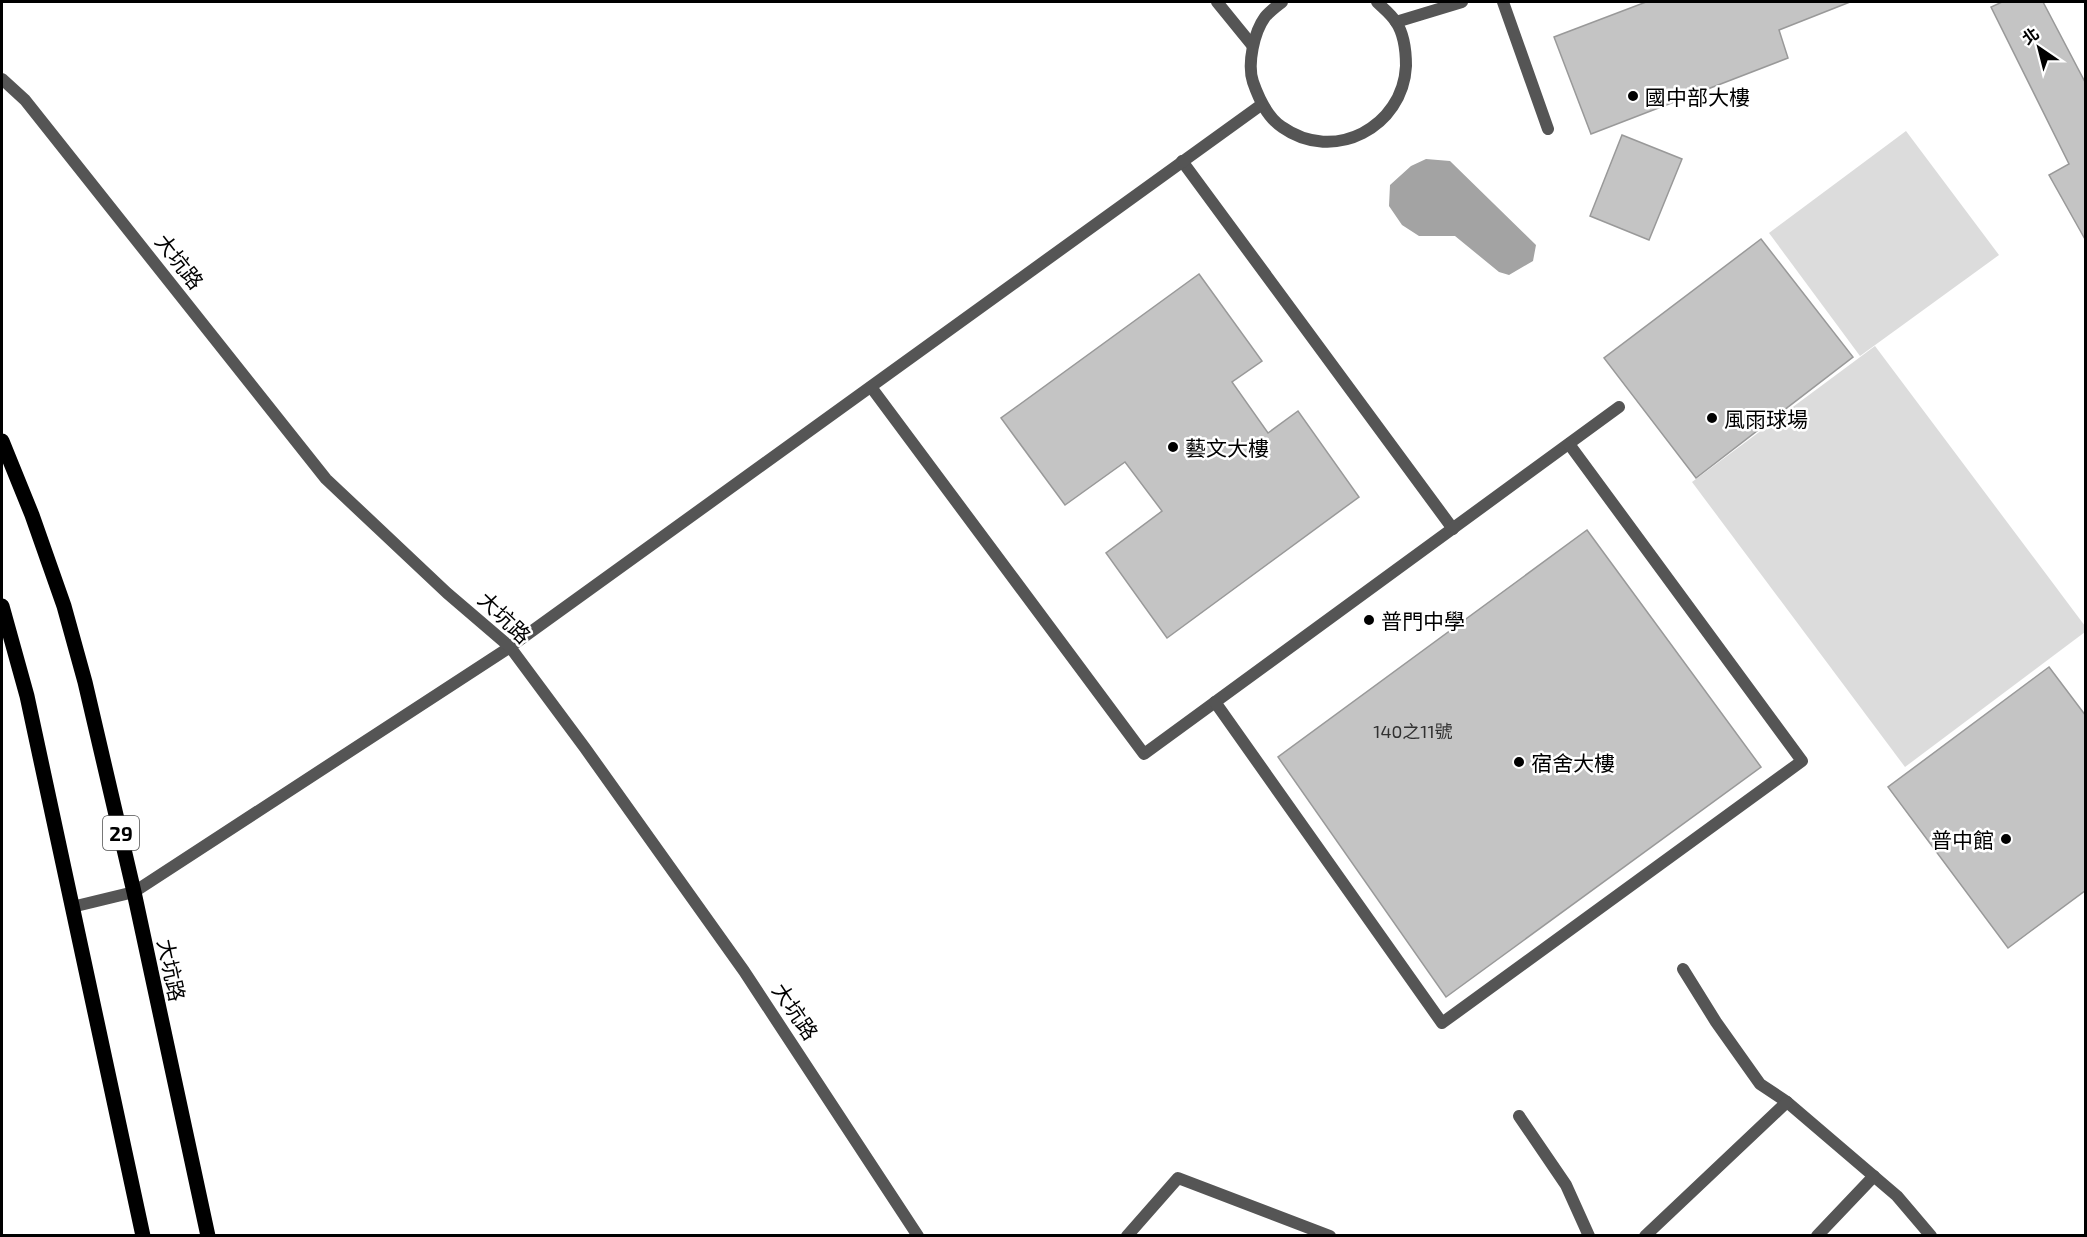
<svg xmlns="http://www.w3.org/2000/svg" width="2087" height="1237" viewBox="0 0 2087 1237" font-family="'Exo 2','Noto Sans TC',sans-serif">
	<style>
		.green { fill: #dcdcdc }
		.water { fill: #a3a3a3 }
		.building { fill: #c4c4c4; stroke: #999; stroke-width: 1.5 }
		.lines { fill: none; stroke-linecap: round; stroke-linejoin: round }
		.service { stroke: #555; stroke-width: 12 }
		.minor { stroke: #555; stroke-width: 12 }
		.primary { stroke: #000; stroke-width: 15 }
		.poi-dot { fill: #000; stroke: #fff; stroke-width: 2 }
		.labels { text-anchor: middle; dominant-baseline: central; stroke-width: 5; stroke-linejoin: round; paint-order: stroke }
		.number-label { font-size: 18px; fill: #313131 }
		.shield { fill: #fff; stroke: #4c4c4c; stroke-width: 1.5 }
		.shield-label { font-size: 20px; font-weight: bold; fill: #000 }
		.poi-label { font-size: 21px; fill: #000; stroke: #fff; text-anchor: start }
		.street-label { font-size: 21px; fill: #000; stroke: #fff }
	</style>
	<rect width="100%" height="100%" fill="#fff"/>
	<g class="green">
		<polygon points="1906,131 1999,255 1860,356 1769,233"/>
		<polygon points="1875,346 2085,626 2085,632 1905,767 1692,482"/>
	</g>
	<polygon class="water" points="1426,159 1450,161 1536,245 1533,261 1509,275 1499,272 1455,236 1419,236 1402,225 1389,206 1390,185 1411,166"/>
	<g class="building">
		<polygon points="1646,2 1850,2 1779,30 1788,58 1591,134 1554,37"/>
		<polygon points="2002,2 2043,2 2086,84 2086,241 2049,175 2069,164 1991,7"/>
		<polygon points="1622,135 1682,159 1649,240 1590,216"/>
		<polygon points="1761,239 1853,357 1696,478 1604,358"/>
		<polygon points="1199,274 1262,361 1232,382 1268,433 1298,411 1359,497 1167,638 1106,553 1162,511 1125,462 1065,505 1001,418"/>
		<polygon points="1587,530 1761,767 1446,997 1278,757"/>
		<polygon points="2049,667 2086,716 2086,890 2008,948 1888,787"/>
	</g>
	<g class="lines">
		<g class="service">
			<polyline points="1217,2 1252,45"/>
			<path d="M1282 2C1277 6 1270 11 1265 17 1254 32 1247 64 1253 82 1259 99 1267 117 1282 127 1334 164 1403 127 1406 66 1406 51 1404 34 1396 22 1391 14 1383 8 1377 2"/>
			<polyline points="1503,2 1548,129"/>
			<polyline points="1396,22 1462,2"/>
			<polyline points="1182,161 1453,529"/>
			<polyline points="871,387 1144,754 1619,407"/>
			<polyline points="1215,702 1442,1023 1802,761 1569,444"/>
			<polyline points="72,907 134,892 510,647 1261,105"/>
			<polyline points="1683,969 1716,1022 1760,1084 1787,1102 1897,1196 1931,1236"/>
			<polyline points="1519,1116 1566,1185 1589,1236"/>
			<polyline points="1127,1236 1178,1178 1330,1236"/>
			<polyline points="1645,1236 1787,1102"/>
			<polyline points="1817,1236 1874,1176"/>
		</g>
		<polyline class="minor" points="2,79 25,100 326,479 447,593 510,647 585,748 744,971 918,1236"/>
		<g class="primary">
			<polyline points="2,441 32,515 64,606 85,682 134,892 208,1236"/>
			<polyline points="2,606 27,696 143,1236"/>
		</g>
	</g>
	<g class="poi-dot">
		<circle cx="1633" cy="96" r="6"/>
		<circle cx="1712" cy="418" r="6"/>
		<circle cx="1173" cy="447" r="6"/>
		<circle cx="1369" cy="620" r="6"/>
		<circle cx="1519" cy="762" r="6"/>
		<circle cx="2006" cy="839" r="6"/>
	</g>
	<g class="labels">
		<g class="number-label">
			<text x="1413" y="731">140之11號</text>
		</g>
		<rect class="shield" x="103" y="816" width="36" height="34" rx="4.5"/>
		<g class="shield-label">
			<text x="121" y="833">29</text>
		</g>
		<g class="poi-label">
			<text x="1645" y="96">國中部大樓</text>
			<text x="1724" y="418">風雨球場</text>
			<text x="1185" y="447">藝文大樓</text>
			<text x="1381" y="620">普門中學</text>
			<text x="1531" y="762">宿舍大樓</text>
			<text x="1994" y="839" text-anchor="end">普中館</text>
		</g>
		<g class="street-label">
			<text transform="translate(180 261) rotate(52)">大坑路</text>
			<text transform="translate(505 617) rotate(44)">大坑路</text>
			<text transform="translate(172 970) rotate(78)">大坑路</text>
			<text transform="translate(796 1011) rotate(56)">大坑路</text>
		</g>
	</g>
	<rect width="2087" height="1237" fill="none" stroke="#000000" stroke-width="6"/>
	<g transform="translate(2039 48) rotate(325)" stroke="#ffffff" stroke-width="4.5" paint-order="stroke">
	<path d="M0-4.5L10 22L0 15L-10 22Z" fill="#000000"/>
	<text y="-9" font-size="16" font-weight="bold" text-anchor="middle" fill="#000000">北</text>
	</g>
</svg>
